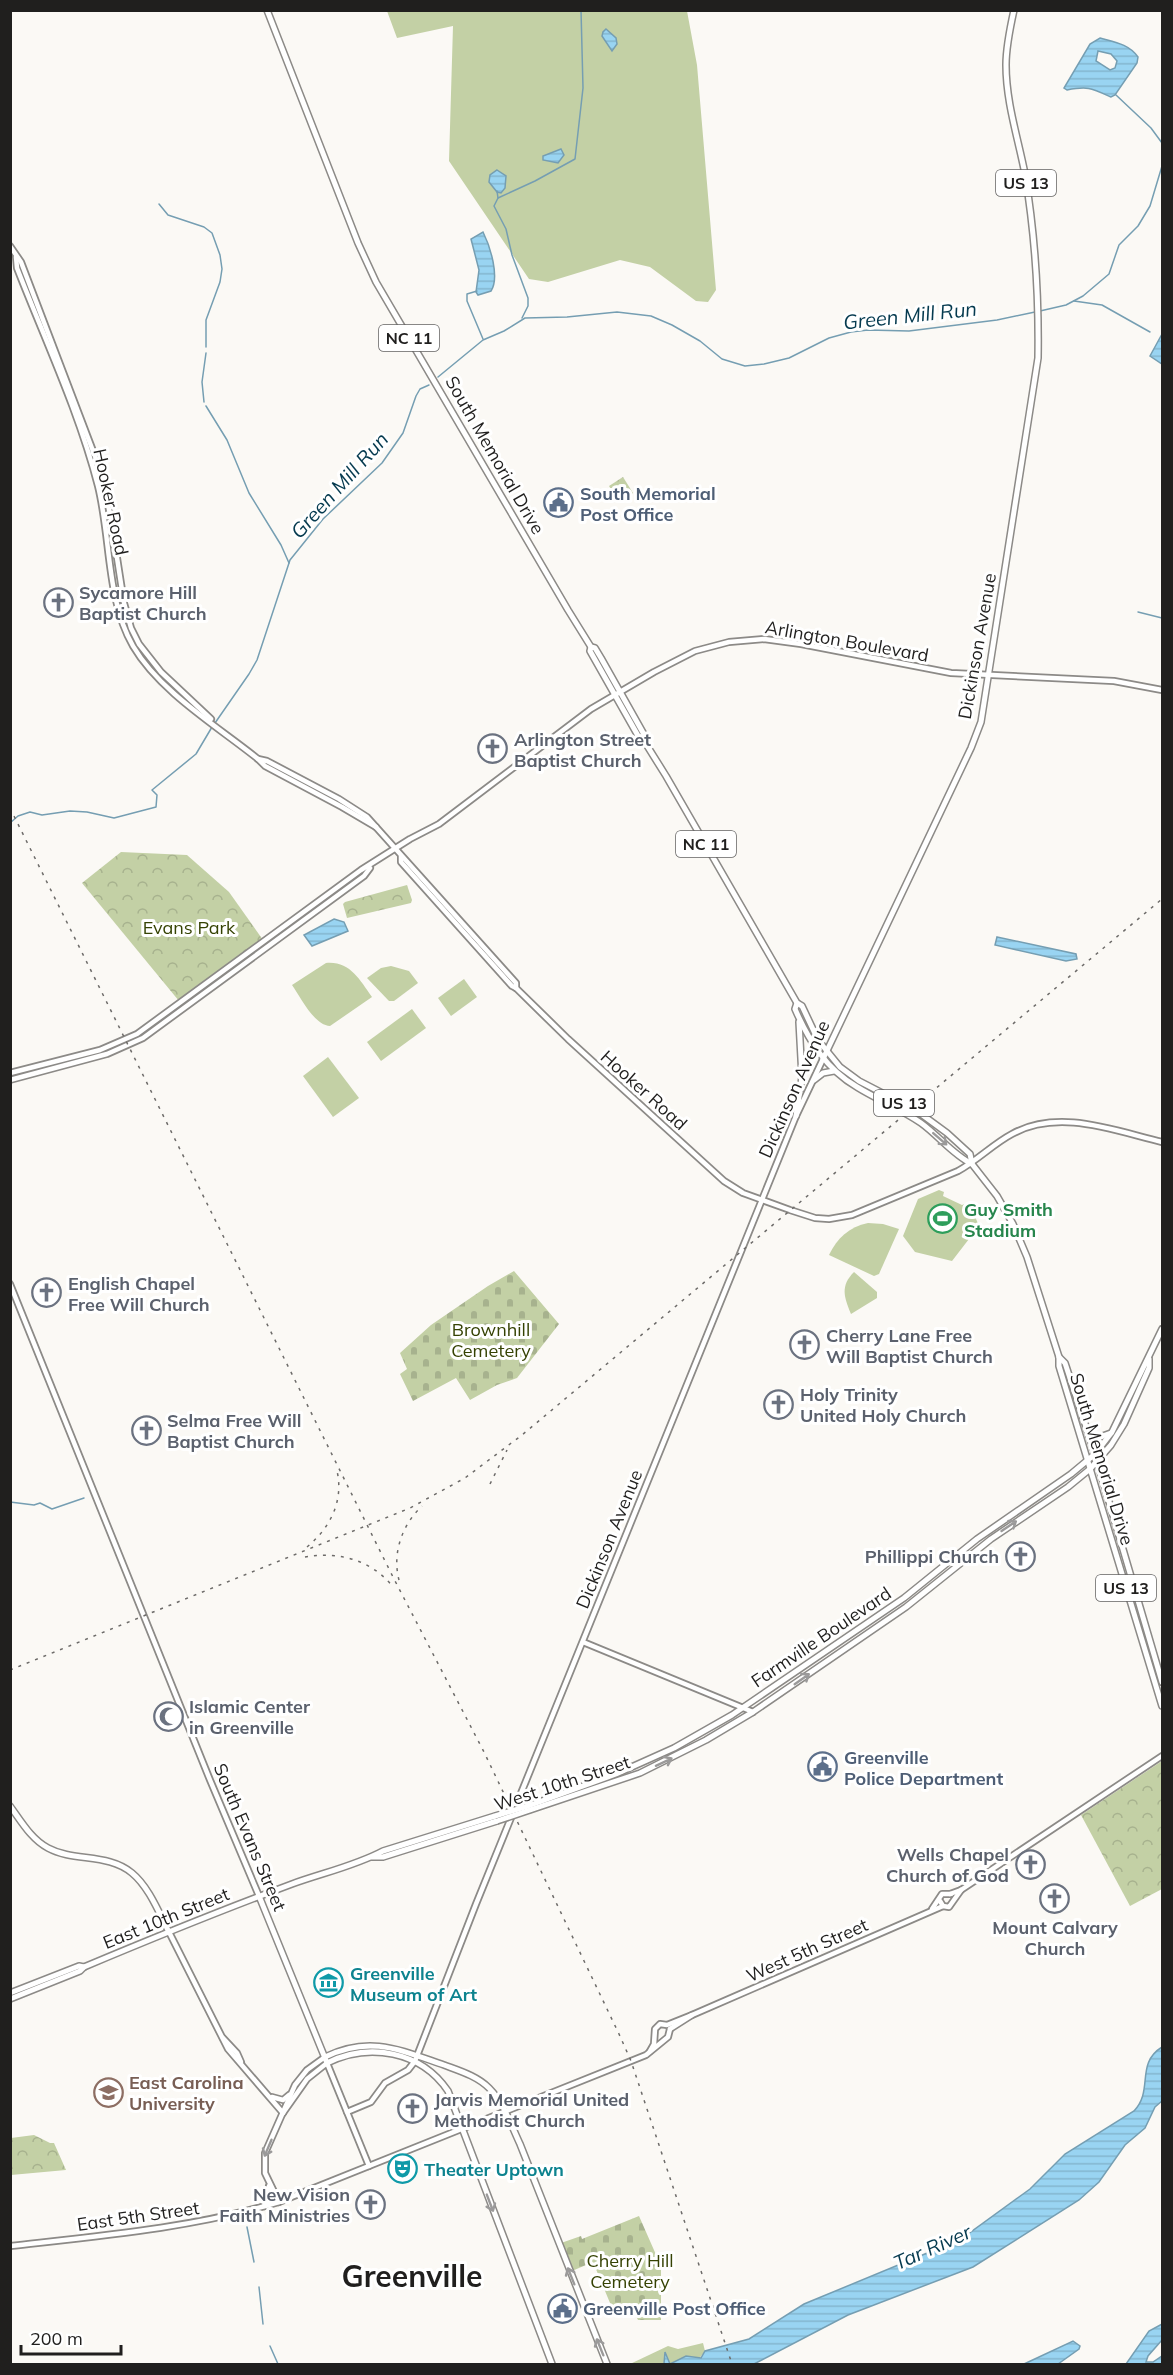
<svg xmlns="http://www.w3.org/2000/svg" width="1173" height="2375" viewBox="0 0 1173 2375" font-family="Mulish,sans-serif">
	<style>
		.green { fill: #c3d0a5 }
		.cemetery { fill: url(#cemetery-stones) }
		.park { fill: url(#park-crowns) }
		.water { fill: url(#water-rules); stroke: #759eb2; stroke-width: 1.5; fill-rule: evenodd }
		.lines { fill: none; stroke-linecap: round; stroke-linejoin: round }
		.stream { stroke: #759eb2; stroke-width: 1.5 }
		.secondary-casing { stroke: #8c8a87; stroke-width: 8 }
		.primary-casing { stroke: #8c8a87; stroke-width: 8 }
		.secondary { stroke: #fff; stroke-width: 4.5 }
		.primary { stroke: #fff; stroke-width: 5 }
		.rail { stroke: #6d6b69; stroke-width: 1.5; stroke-dasharray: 3 6; stroke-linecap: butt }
		.primary-bridge-casing { stroke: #8c8a87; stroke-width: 8; stroke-linecap: butt }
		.primary-bridge { stroke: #fff; stroke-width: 5 }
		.oneway { stroke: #9b9a9a }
		.labels { text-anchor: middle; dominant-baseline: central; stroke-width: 6; stroke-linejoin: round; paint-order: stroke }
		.shield { fill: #fff; stroke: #636262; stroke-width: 1.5 }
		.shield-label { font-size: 16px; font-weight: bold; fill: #201f1e }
		.street-label { font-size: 18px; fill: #201f1e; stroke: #fff }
		.service-label { font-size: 18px; font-weight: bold; fill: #4e5e75; stroke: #fff; text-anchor: start }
		.worship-label { font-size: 18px; font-weight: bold; fill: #5b616d; stroke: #fff; text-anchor: start }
		.park-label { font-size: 18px; fill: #354203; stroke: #fff }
		.leisure-label { font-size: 18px; font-weight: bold; fill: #27864d; stroke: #fff; text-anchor: start }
		.culture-label { font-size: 18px; font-weight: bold; fill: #0d838f; stroke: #fff; text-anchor: start }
		.education-label { font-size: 18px; font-weight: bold; fill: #785e54; stroke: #fff; text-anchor: start }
		.water-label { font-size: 20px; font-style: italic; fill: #053a4f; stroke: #fff }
		.town-label { font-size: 30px; font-weight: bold; fill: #201f1e; stroke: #fff }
	</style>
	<defs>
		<pattern id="cemetery-stones" width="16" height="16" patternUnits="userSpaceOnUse" patternTransform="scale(1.5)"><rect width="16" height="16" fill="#c3d0a5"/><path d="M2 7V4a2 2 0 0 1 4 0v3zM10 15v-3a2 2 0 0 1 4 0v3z" fill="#a7b28e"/></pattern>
		<pattern id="park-crowns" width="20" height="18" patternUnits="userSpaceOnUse" patternTransform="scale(1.5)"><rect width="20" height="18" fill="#c3d0a5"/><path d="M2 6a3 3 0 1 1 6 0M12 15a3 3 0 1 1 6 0" fill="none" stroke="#a7b28e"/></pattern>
		<pattern id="water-rules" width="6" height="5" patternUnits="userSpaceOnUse" patternTransform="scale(1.5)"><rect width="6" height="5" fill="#99d4f2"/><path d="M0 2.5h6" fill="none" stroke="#84b6cf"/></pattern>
	</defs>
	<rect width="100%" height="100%" fill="#fbf9f5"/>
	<g class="green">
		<polygon points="387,11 687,11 697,65 716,290 708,302 696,301 650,267 620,260 548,282 529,279 449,161 453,26 397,38"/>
		<path d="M326 963C350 961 359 979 372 997L330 1026C314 1025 301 998 292 985Z"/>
		<polygon points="391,966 409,971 418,983 394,1001 389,1001 367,978 381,968"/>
		<polygon points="464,979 477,997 451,1016 438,998"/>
		<polygon points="412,1009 426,1028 381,1061 367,1042"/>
		<polygon points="328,1057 359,1098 333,1117 303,1076"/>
		<polygon points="939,1190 944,1192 943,1196 962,1205 969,1202 979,1226 952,1261 915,1252 903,1236 918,1199"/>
		<path d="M868 1223 883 1224 899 1229 879 1274 874 1276 829 1255C837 1238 849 1227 868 1223Z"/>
		<path d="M854 1272 877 1292V1298L851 1314C844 1297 840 1286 854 1272Z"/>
		<polygon points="703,2343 705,2351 699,2359 691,2357 670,2364 664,2353 664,2364 630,2364 668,2346 678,2349"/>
	</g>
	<g class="cemetery">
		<polygon points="514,1271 559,1324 517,1378 497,1385 470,1400 456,1378 413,1401 400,1374 407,1369 400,1353 431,1325 488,1286"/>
		<polygon points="639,2216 661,2266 661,2320 638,2320 632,2308 615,2315 593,2262 572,2271 561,2243 581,2236 582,2239"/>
	</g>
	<g class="park">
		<polygon points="623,477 633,493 619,502 609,486"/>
		<polygon points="121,852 187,855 229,892 263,940 179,1001 82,883"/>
		<polygon points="407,885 412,900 411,903 347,918 343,904 345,902"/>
		<polygon points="1162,1761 1162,1889 1130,1906 1081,1815"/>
		<polygon points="34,2135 50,2143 54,2143 66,2170 11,2175 11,2138"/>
	</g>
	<g class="water">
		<polygon points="606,29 616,38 617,44 612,51 602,36 603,32"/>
		<path d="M1100 38C1114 42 1129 44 1138 57L1137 63 1115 95 1111 97C1091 88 1088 86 1067 90L1064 88 1090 44ZM1098 51 1111 54 1117 61 1115 68 1110 70 1096 61Z"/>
		<polygon points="561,149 564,155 558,163 543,160 543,156"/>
		<polygon points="497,170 506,176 505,188 501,193 497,192 489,182 490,175"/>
		<path d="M483 232C490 246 500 277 491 291L478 295 476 292 479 270 471 239Z"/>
		<polygon points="1162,334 1162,364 1150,356"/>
		<polygon points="334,919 344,922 348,931 312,946 304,935"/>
		<polygon points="997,937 1076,954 1077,959 1066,961 995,945"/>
		<path d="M1162 2047V2101L1155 2107 1145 2128 1125 2145 1099 2182 1079 2200 973 2267 848 2315 754 2364H664L665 2352 670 2364 686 2356 701 2358 705 2351 749 2339 804 2304 961 2239 1030 2189 1065 2154 1134 2111C1154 2090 1135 2064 1162 2047Z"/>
		<polygon points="1162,2324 1162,2340 1148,2356 1146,2362 1153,2362 1162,2356 1162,2364 1126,2364 1149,2331"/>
		<polygon points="1073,2341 1080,2346 1079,2349 1058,2364 1024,2364"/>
	</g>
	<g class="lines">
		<g class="stream">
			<polyline points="1116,95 1151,128 1162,143"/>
			<polyline points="497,191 498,198 494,206 506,229 512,255 528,298 528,306 522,318"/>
			<polyline points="498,198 535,181 575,159 583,88 581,10"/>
			<polyline points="159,204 168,215 204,227 212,233 220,255 222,269 220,282 206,320 206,347"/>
			<polyline points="477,291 467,294 467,301 483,339"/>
			<polyline points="1074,301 1102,305 1150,332"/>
			<polyline points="1040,311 1066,305 1083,296 1109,274 1119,245 1138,226 1150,206 1162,166"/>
			<polyline points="438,377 483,340 504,331 525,318 567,317 617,312 651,316 672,325 700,341 722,359 745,366 764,364 789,358 829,338 851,332 868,330 909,331 997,320 1035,312"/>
			<polyline points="204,402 202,382 206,353"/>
			<polyline points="206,406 227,440 249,493 281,545 289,563"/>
			<polyline points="1138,612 1162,618"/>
			<polyline points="215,723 249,674 257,660 290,560 323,519 382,463 403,433 416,396 420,389 429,385"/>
			<polyline points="10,823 18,816 30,812 42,815 70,811 87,812 114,818 156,807 157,795 152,790 196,754 212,727"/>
			<polyline points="10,1502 34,1505 40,1503 52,1509 84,1498"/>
			<polyline points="247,2227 254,2262"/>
			<polyline points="259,2287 263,2324"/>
			<polyline points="270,2346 278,2364"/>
		</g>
		<defs>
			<g id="secondary">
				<polyline points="10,246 21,262 101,472 111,519 124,603 131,628 139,644 161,672 211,719"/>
				<path d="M16 257 17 268C45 340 79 412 98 486 111 538 106 599 133 646 160 692 217 726 258 759L265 766 342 807 376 827"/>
				<polyline points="258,759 267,761 339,799 367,817 516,983 516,988"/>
				<path d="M401 856V862L512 986 516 988 568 1039 724 1181 743 1193 790 1210 815 1218 829 1219 852 1215 958 1171C978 1160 993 1144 1012 1134 1059 1108 1115 1131 1162 1142"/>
				<polyline points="10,1073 100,1050 137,1034 361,870 410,839 439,824 591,709 654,672 695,651 729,642 764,639 801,644 951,673 1114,681 1162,690"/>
				<polyline points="10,1080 107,1054 143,1038 364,876 370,868"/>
				<polyline points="10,1284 210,1780 259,1896"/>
				<polyline points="583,1642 753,1712"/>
				<polyline points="950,1894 961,1890 1162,1756"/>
				<polyline points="940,1901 943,1906 949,1907 961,1890"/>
				<polyline points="932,1909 942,1894 951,1894"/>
				<polyline points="169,1932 228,2049 283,2113"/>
				<polyline points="670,2029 692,2015"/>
				<polyline points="223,2038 237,2053 241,2062"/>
				<polyline points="650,2051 654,2044 655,2029 660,2024 667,2025 692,2015 943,1906"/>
				<polyline points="272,2097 283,2100 289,2095"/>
				<polyline points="347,2112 371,2102 385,2083 408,2070 415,2061 476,1904 796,1116 823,1059"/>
				<polyline points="283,2113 307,2079 327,2063 369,2166"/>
				<polyline points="279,2202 265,2173 265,2153 295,2085 307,2070 325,2057"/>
				<polyline points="264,2206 271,2193 269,2186"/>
				<path d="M10 2246C100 2236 193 2228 279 2202L646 2055 668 2037 670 2029"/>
			</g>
			<g id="primary">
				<polyline points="267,10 358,243 376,282 568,610 591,647 595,648 601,658 646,738 646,744"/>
				<polyline points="591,647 590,651 641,741 646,744 666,776 797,1003 802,1006 818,1040 840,1067 859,1081 917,1111 947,1133 970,1154 972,1164 997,1196 1013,1224 1027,1257 1059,1357 1059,1366 1162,1706"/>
				<path d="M797 1003 795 1009C809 1041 826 1069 857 1087 878 1100 901 1109 921 1123 939 1136 953 1155 972 1164"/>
				<path d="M823 1059 971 748 981 722 1038 358C1039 297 1035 235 1025 174 1018 138 1006 102 1006 65 1006 47 1010 28 1014 10"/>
				<polyline points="814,1080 823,1073 834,1071"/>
				<polyline points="796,1116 802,1077 799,1022"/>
				<polyline points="1059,1357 1065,1363 1095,1454 1162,1682"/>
				<polyline points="1090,1433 1097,1438 1111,1433"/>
				<path d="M10 1806C21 1821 31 1839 48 1848 74 1862 108 1853 132 1873 149 1887 159 1913 169 1932"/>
				<polyline points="528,1806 616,1774 674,1748 732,1715 904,1598 977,1539 1071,1474 1095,1454 1112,1432 1162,1329"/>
				<polyline points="530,1810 640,1773 706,1740 753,1712 906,1607 991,1539 1068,1487 1090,1469 1111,1445 1124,1424 1149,1368 1149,1359"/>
				<polyline points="372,1857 383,1857 497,1821"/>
				<path d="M259 1896 327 2063C369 2042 421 2051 448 2091L552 2364"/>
				<polyline points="10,1993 79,1966 84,1967"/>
				<path d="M10 1999 80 1971 84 1967C153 1938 222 1910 292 1884 322 1873 355 1866 383 1851L495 1816"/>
				<path d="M325 2057C370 2035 400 2050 444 2065 460 2071 477 2076 489 2088 504 2103 511 2125 520 2144L607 2364"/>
			</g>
		</defs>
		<use href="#secondary" class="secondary-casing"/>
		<use href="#primary" class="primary-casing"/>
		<use href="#secondary" class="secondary"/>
		<use href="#primary" class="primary"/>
		<g class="rail">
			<polyline points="10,808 394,1579 484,1752 619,2034 631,2061 732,2364"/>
			<polyline points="490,1484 507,1450"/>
			<path d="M307 1547C330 1528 344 1501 337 1471"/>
			<path d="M305 1557C338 1551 372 1560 393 1587"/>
			<path d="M399 1580C392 1553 402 1525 422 1506"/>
			<polyline points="10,1670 410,1508 465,1478 522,1435 1162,899"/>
		</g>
		<defs>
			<g id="primary-bridge">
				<polyline points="495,1816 528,1806"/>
				<polyline points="497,1821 530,1810"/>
			</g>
		</defs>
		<use href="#primary-bridge" class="primary-bridge-casing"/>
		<use href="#primary-bridge" class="primary-bridge"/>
	</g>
	<defs><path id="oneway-shaft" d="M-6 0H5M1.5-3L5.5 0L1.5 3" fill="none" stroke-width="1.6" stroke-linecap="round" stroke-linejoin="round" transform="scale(1.5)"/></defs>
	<g class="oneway">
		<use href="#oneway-shaft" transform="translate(940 1139) rotate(41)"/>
		<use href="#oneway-shaft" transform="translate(1009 1526) rotate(-34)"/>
		<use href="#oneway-shaft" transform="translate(802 1679) rotate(-35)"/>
		<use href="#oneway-shaft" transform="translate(664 1762) rotate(-25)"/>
		<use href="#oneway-shaft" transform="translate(268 2148) rotate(113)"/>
		<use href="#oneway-shaft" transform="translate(490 2203) rotate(69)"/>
		<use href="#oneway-shaft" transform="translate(571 2276) rotate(-112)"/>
		<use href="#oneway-shaft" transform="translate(600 2347) rotate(-112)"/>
	</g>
	<defs>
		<symbol id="civic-ring" viewBox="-11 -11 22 22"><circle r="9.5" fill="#fff" stroke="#5c6f8a" stroke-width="1.5"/><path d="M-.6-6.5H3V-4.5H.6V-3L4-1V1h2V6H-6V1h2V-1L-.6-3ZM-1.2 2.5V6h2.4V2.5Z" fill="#5c6f8a"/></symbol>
		<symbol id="church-ring" viewBox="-11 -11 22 22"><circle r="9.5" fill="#fff" stroke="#6b7280" stroke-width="1.5"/><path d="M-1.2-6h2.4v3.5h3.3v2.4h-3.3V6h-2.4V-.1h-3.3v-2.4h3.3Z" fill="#6b7280"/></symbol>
		<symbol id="stadium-ring" viewBox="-11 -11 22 22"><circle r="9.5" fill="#fff" stroke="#2e9e5b" stroke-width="1.5"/><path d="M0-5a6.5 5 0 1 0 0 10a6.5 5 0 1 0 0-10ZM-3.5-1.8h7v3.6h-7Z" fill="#2e9e5b"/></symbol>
		<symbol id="mosque-ring" viewBox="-11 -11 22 22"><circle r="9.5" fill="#fff" stroke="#6b7280" stroke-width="1.5"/><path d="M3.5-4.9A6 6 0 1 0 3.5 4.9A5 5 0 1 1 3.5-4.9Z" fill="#6b7280"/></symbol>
		<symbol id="museum-ring" viewBox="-11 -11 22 22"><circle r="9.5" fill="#fff" stroke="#0f9aa8" stroke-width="1.5"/><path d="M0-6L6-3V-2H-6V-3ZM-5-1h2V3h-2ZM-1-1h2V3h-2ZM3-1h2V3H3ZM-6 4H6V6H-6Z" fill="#0f9aa8"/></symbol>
		<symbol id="university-ring" viewBox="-11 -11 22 22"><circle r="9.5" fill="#fff" stroke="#8d6e63" stroke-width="1.5"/><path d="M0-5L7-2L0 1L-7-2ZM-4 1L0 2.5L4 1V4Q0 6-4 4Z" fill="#8d6e63"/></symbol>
		<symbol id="theatre-ring" viewBox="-11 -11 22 22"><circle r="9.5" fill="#fff" stroke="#0f9aa8" stroke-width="1.5"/><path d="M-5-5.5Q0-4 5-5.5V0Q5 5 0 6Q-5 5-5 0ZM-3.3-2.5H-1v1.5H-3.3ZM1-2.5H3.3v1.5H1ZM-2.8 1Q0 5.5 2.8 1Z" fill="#0f9aa8"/></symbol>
	</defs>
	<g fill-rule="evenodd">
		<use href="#civic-ring" x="542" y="486" width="33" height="33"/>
		<use href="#church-ring" x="42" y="586" width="33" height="33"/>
		<use href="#church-ring" x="476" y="732" width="33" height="33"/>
		<use href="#stadium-ring" x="926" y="1202" width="33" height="33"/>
		<use href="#church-ring" x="30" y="1276" width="33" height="33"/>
		<use href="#church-ring" x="788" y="1328" width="33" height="33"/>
		<use href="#church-ring" x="762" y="1388" width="33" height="33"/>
		<use href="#church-ring" x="130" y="1414" width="33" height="33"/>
		<use href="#church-ring" x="1004" y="1540" width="33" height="33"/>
		<use href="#mosque-ring" x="152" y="1700" width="33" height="33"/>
		<use href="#civic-ring" x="806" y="1750" width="33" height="33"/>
		<use href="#church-ring" x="1014" y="1848" width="33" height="33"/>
		<use href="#church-ring" x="1038" y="1882" width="33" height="33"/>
		<use href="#museum-ring" x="312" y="1966" width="33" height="33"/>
		<use href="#university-ring" x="92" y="2076" width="33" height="33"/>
		<use href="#church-ring" x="396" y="2092" width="33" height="33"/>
		<use href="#theatre-ring" x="386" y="2152" width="33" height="33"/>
		<use href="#church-ring" x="354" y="2188" width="33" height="33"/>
		<use href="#civic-ring" x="546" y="2292" width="33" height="33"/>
	</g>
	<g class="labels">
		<g class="shield">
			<rect x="996" y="170" width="60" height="26" rx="4.5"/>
			<rect x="379" y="325" width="60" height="26" rx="4.5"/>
			<rect x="676" y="831" width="60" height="26" rx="4.5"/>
			<rect x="874" y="1090" width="60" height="26" rx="4.5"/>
			<rect x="1096" y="1575" width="60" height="26" rx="4.5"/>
		</g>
		<g class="shield-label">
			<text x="1026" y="183">US 13</text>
			<text x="409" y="338">NC 11</text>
			<text x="706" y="844">NC 11</text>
			<text x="904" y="1103">US 13</text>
			<text x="1126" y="1588">US 13</text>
		</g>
		<g class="street-label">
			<text transform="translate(495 455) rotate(60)">South Memorial Drive</text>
			<text transform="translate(111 502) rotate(78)">Hooker Road</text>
			<text transform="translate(847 641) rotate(10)">Arlington Boulevard</text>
			<text transform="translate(977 646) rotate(-80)">Dickinson Avenue</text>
			<text transform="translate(794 1089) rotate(-66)">Dickinson Avenue</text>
			<text transform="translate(644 1090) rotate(42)">Hooker Road</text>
			<text transform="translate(1102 1459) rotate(73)">South Memorial Drive</text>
			<text transform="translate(609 1539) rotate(-68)">Dickinson Avenue</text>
			<text transform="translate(821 1637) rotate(-34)">Farmville Boulevard</text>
			<text transform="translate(562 1783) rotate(-18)">West 10th Street</text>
			<text transform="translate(250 1837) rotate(67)">South Evans Street</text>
			<text transform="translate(166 1918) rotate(-22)">East 10th Street</text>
			<text transform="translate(807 1950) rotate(-24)">West 5th Street</text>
			<text transform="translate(138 2216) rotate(-8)">East 5th Street</text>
		</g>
		<g class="service-label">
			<text x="580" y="493">South Memorial<tspan x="580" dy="21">Post Office</tspan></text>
			<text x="844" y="1757">Greenville<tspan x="844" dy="21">Police Department</tspan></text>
			<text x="583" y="2308">Greenville Post Office</text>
		</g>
		<g class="worship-label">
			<text x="79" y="592">Sycamore Hill<tspan x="79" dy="21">Baptist Church</tspan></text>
			<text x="514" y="739">Arlington Street<tspan x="514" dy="21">Baptist Church</tspan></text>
			<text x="68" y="1283">English Chapel<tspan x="68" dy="21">Free Will Church</tspan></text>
			<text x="826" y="1335">Cherry Lane Free<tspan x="826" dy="21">Will Baptist Church</tspan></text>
			<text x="800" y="1394">Holy Trinity<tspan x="800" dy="21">United Holy Church</tspan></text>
			<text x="167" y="1420">Selma Free Will<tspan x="167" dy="21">Baptist Church</tspan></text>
			<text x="999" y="1556" text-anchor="end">Phillippi Church</text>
			<text x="189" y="1706">Islamic Center<tspan x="189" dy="21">in Greenville</tspan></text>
			<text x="1009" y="1854" text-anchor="end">Wells Chapel<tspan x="1009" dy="21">Church of God</tspan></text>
			<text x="1055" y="1927" text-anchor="middle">Mount Calvary<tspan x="1055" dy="21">Church</tspan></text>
			<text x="434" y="2099">Jarvis Memorial United<tspan x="434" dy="21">Methodist Church</tspan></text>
			<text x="350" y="2194" text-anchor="end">New Vision<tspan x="350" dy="21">Faith Ministries</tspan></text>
		</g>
		<g class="park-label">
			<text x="189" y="927">Evans Park</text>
			<text x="491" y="1329">Brownhill<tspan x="491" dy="21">Cemetery</tspan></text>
			<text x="630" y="2260">Cherry Hill<tspan x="630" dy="21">Cemetery</tspan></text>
		</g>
		<g class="leisure-label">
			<text x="964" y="1209">Guy Smith<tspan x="964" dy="21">Stadium</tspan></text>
		</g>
		<g class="culture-label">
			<text x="350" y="1973">Greenville<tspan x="350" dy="21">Museum of Art</tspan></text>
			<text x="424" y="2169">Theater Uptown</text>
		</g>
		<g class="education-label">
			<text x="129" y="2082">East Carolina<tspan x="129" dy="21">University</tspan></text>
		</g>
		<g class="water-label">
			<text transform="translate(910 315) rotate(-6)">Green Mill Run</text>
			<text transform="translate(339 485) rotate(-48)">Green Mill Run</text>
			<text transform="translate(932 2247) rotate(-24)">Tar River</text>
		</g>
		<g class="town-label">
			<text x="412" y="2276">Greenville</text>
		</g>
	</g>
	<rect width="1173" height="2375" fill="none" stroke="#201f1e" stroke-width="24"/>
	<path d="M21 2345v9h100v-9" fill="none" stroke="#201f1e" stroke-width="3"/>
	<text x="30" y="2345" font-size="18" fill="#201f1e" stroke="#ffffff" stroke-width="4.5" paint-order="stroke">200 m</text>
</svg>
